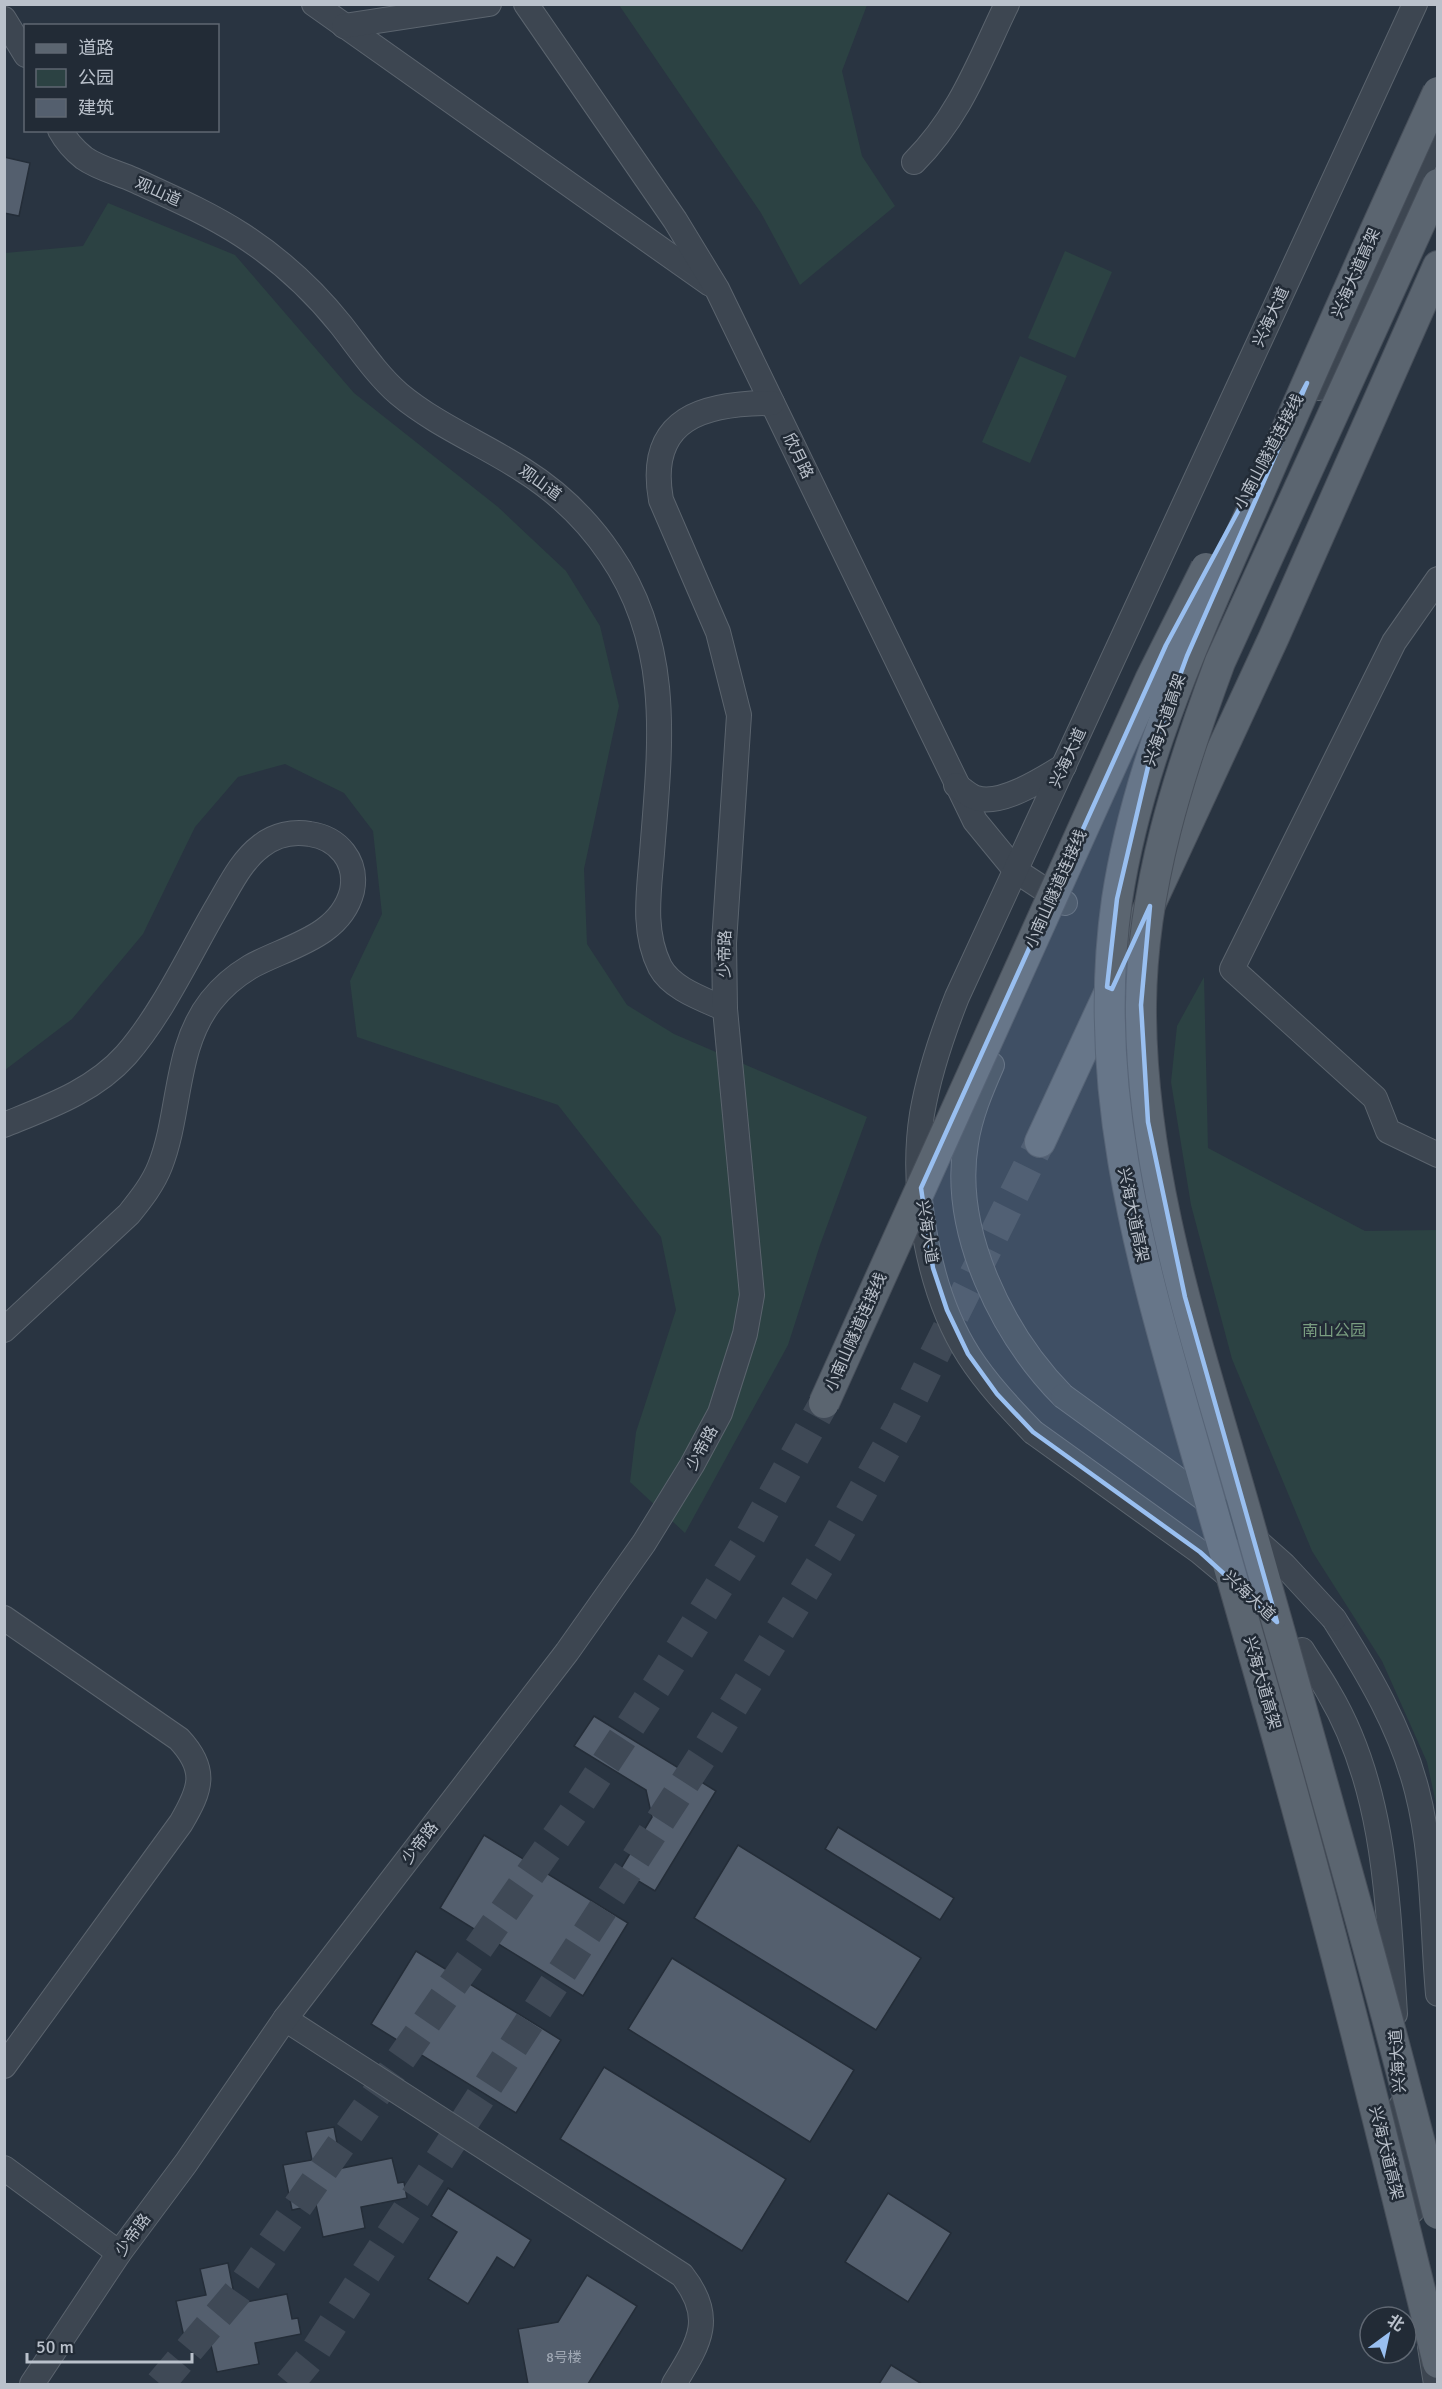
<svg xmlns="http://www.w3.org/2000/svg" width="1442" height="2389" viewBox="0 0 1442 2389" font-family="Signika,'Noto Sans SC',sans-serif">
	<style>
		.green { fill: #2c4243 }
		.building { fill: #545f6e; stroke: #242d38; stroke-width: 1.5 }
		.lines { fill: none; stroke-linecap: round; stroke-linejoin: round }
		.major-tunnel { stroke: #3f4956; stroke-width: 30; stroke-dasharray: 30 15; stroke-linecap: butt }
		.minor-casing { stroke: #5b646e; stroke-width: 26 }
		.major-casing { stroke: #474f5a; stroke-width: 32 }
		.minor { stroke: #3d4651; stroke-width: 24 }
		.major { stroke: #5b6570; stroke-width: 30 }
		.minor-bridge-casing { stroke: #5b646e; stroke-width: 26; stroke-linecap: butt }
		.major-bridge-casing { stroke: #474f5a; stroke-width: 32; stroke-linecap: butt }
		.minor-bridge { stroke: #3d4651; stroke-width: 24 }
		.major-bridge { stroke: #5b6570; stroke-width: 30 }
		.marked { fill: #99bff0; fill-opacity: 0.2; stroke: #99bff0; stroke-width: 4.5; stroke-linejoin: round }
		.labels { text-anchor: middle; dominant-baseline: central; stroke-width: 5; stroke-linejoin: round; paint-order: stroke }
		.number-label { font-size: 14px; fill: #a0a8b4 }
		.street-label { font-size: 16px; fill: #bac1cb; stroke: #222b36 }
		.park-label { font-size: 16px; fill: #7a9e81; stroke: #222b36 }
	</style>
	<rect width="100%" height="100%" fill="#293441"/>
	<g class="green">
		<polygon points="619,5 867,5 842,71 862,156 895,206 800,285 761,213"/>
		<polygon points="108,203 235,255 354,393 498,507 566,571 600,626 619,706 584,869 587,944 627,1005 674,1034 867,1117 820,1245 788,1345 685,1533 630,1482 636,1432 676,1310 661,1237 558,1105 357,1037 350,981 382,914 373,831 344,793 285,764 238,777 195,827 143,934 72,1019 5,1070 5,253 83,246"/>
		<polygon points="1065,251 1112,272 1075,358 1028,338"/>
		<polygon points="1020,356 1067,376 1030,463 982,442"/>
		<polygon points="1204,977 1208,1148 1365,1231 1437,1230 1437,1808 1427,1762 1382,1661 1312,1551 1232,1359 1191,1205 1171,1082 1177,1026"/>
	</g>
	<g class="building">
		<polygon points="4,157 30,163 19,216 4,213"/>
		<polygon points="594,1716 716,1791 655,1891 620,1870 652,1817 646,1790 574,1746"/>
		<polygon points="838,1827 954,1898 940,1920 825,1849"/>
		<polygon points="484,1835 628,1923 583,1996 440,1908"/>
		<polygon points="738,1845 921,1958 876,2030 694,1918"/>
		<polygon points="416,1951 561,2040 516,2113 371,2024"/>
		<polygon points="672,1958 854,2070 810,2142 628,2029"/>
		<polygon points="604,2067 786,2179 742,2251 560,2139"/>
		<polygon points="334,2127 342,2168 392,2158 398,2183 404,2182 407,2198 361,2207 365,2228 323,2237 316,2205 292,2210 283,2165 312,2160 306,2132"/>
		<polygon points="448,2188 531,2240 514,2268 497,2257 468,2304 428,2279 457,2232 431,2216"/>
		<polygon points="888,2193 951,2233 908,2302 845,2262"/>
		<polygon points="228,2263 236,2304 287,2294 292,2319 298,2318 301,2334 255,2343 259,2364 217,2372 210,2341 186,2346 176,2301 206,2295 200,2269"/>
		<polygon points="587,2275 637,2306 588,2384 528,2384 518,2329 558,2322"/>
		<polygon points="891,2365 922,2384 879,2384"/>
	</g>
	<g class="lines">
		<g class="major-tunnel">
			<polyline points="160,2384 237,2293 575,1810 656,1687 748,1540 824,1403"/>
			<polyline points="289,2384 312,2356 705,1752 830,1549 901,1422 1040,1142"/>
		</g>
		<defs>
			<g id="minor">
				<polyline points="314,4 710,284"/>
				<polyline points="526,4 675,220 717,289 975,821 1016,871 1065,903"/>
				<polyline points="4,19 26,55"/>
				<polyline points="344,26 489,4"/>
				<path d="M60 130C66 141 74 150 84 158 98 168 118 173 134 180 171 197 208 213 242 235 279 259 313 290 341 325 359 348 377 375 399 394 436 425 483 444 523 470 558 492 587 520 610 554 674 647 660 748 652 853 649 891 642 931 660 967 672 989 703 999 725 1009"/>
				<path d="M914 162C960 116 979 62 1007 4"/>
				<polyline points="1319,388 1438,134"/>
				<polyline points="1438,579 1394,642 1232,969 1375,1098 1388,1131 1438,1155"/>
				<path d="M956 785C962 789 969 796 976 798 1001 806 1043 779 1064 766"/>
				<path d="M992 1065C981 1090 970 1116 966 1143 951 1232 1003 1335 1063 1396"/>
				<path d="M4 1125C48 1107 94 1091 126 1055 162 1014 189 955 217 907 230 885 241 861 261 846 275 835 293 831 310 834 338 838 358 861 352 891 340 938 285 947 250 967 235 976 222 987 211 1001 174 1048 181 1113 160 1166 153 1184 141 1199 129 1214L4 1330"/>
				<path d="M1033 1432C1010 1408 987 1384 969 1356 928 1292 910 1189 922 1114 929 1073 942 1035 957 997L1415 4"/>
				<path d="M4 1618 179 1739C208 1770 201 1789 181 1823L4 2066"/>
				<path d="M1334 1619C1368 1673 1401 1728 1417 1791 1434 1857 1432 1927 1438 1994"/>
				<path d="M1302 1650C1311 1665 1321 1678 1329 1693 1386 1789 1388 1906 1395 2014"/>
				<path d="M285 2019 682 2275C716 2318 699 2343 674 2384"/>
				<polyline points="1401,2106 1412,2211"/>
				<polyline points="4,2168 119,2253"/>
				<polyline points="1430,2347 1436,2384"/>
				<path d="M32 2384 119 2253 186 2163 285 2019 567 1652 644 1543 692 1465 720 1413 745 1334 752 1295 725 1009 724 943 739 715 718 632 661 500C646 417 705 403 772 403"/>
			</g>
			<polyline id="major" points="1040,1142 1274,637 1438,266"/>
		</defs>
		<use href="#minor" class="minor-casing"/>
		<use href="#major" class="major-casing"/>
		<use href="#minor" class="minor"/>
		<use href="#major" class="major"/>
		<defs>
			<g id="minor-bridge">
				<polyline points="1063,1396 1231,1518 1284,1565 1334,1619"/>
				<polyline points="1033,1432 1200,1552 1236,1582"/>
			</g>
			<g id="major-bridge">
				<path d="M1438 92C1375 230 1313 368 1253 507 1197 635 1138 761 1117 900 1091 1081 1137 1245 1186 1417 1214 1516 1243 1616 1271 1715 1332 1930 1385 2147 1438 2363"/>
				<path d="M1438 184 1220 662C1179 773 1142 886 1141 1005 1140 1182 1202 1355 1249 1523 1314 1753 1380 1982 1438 2214"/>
				<polyline points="824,1403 1150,680 1206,568"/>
			</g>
		</defs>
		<use href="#minor-bridge" class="minor-bridge-casing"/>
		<use href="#major-bridge" class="major-bridge-casing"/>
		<use href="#minor-bridge" class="minor-bridge"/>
		<use href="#major-bridge" class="major-bridge"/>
	</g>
	<path class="marked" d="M1307 383 1187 656 1151 754 1117 899 1107 987 1112 989 1150 906 1141 1005 1148 1122 1185 1297 1277 1622 1200 1552 1033 1432 997 1394 968 1354 947 1310 933 1268 921 1188 1166 645Z"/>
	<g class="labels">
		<g class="number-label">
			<text x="564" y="2357">8号楼</text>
		</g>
		<g class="street-label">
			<text transform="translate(158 192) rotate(24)">观山道</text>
			<text transform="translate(1356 273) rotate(-66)">兴海大道高架</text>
			<text transform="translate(1271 317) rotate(-65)">兴海大道</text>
			<text transform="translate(1269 452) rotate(-62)">小南山隧道连接线</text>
			<text transform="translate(798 456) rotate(64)">欣月路</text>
			<text transform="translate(540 483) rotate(36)">观山道</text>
			<text transform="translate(1165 720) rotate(-71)">兴海大道高架</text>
			<text transform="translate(1068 758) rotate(-65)">兴海大道</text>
			<text transform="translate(1056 889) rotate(-66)">小南山隧道连接线</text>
			<text transform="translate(725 954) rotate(-89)">少帝路</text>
			<text transform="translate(1133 1215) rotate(78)">兴海大道高架</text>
			<text transform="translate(927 1232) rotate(81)">兴海大道</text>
			<text transform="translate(856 1332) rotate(-66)">小南山隧道连接线</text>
			<text transform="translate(702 1448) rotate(-61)">少帝路</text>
			<text transform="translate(1249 1596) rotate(43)">兴海大道</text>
			<text transform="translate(1262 1683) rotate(74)">兴海大道高架</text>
			<text transform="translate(420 1843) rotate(-52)">少帝路</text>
			<text transform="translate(1398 2061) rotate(-94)">兴海大道</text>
			<text transform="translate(1386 2153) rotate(76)">兴海大道高架</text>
			<text transform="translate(133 2235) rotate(-54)">少帝路</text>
		</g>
		<g class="park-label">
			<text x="1334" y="1331">南山公园</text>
		</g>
	</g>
	<rect width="1442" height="2389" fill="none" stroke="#bac1cb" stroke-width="12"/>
	<rect x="24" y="24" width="195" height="108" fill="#222b36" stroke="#5f6772" stroke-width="1.5"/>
	<rect x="36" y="44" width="30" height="9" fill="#5b6570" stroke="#5f6772" stroke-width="1.5"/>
	<text x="78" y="54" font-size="18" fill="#bac1cb">道路</text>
	<rect x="36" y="69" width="30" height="18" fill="#2c4243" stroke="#5f6772" stroke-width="1.5"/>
	<text x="78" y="84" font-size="18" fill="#bac1cb">公园</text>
	<rect x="36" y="99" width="30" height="18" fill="#545f6e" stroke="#5f6772" stroke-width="1.5"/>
	<text x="78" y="114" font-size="18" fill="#bac1cb">建筑</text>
	<g transform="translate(1388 2335) rotate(33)"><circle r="28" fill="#222b36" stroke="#5f6772" stroke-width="1.5"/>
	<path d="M0-4.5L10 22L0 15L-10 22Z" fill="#99bff0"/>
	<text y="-9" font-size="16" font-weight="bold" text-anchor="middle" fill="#bac1cb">北</text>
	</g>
	<path d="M27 2353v9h165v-9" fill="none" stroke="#bac1cb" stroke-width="3"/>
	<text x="36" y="2353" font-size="18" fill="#bac1cb" stroke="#222b36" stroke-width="4.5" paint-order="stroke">50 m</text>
</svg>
